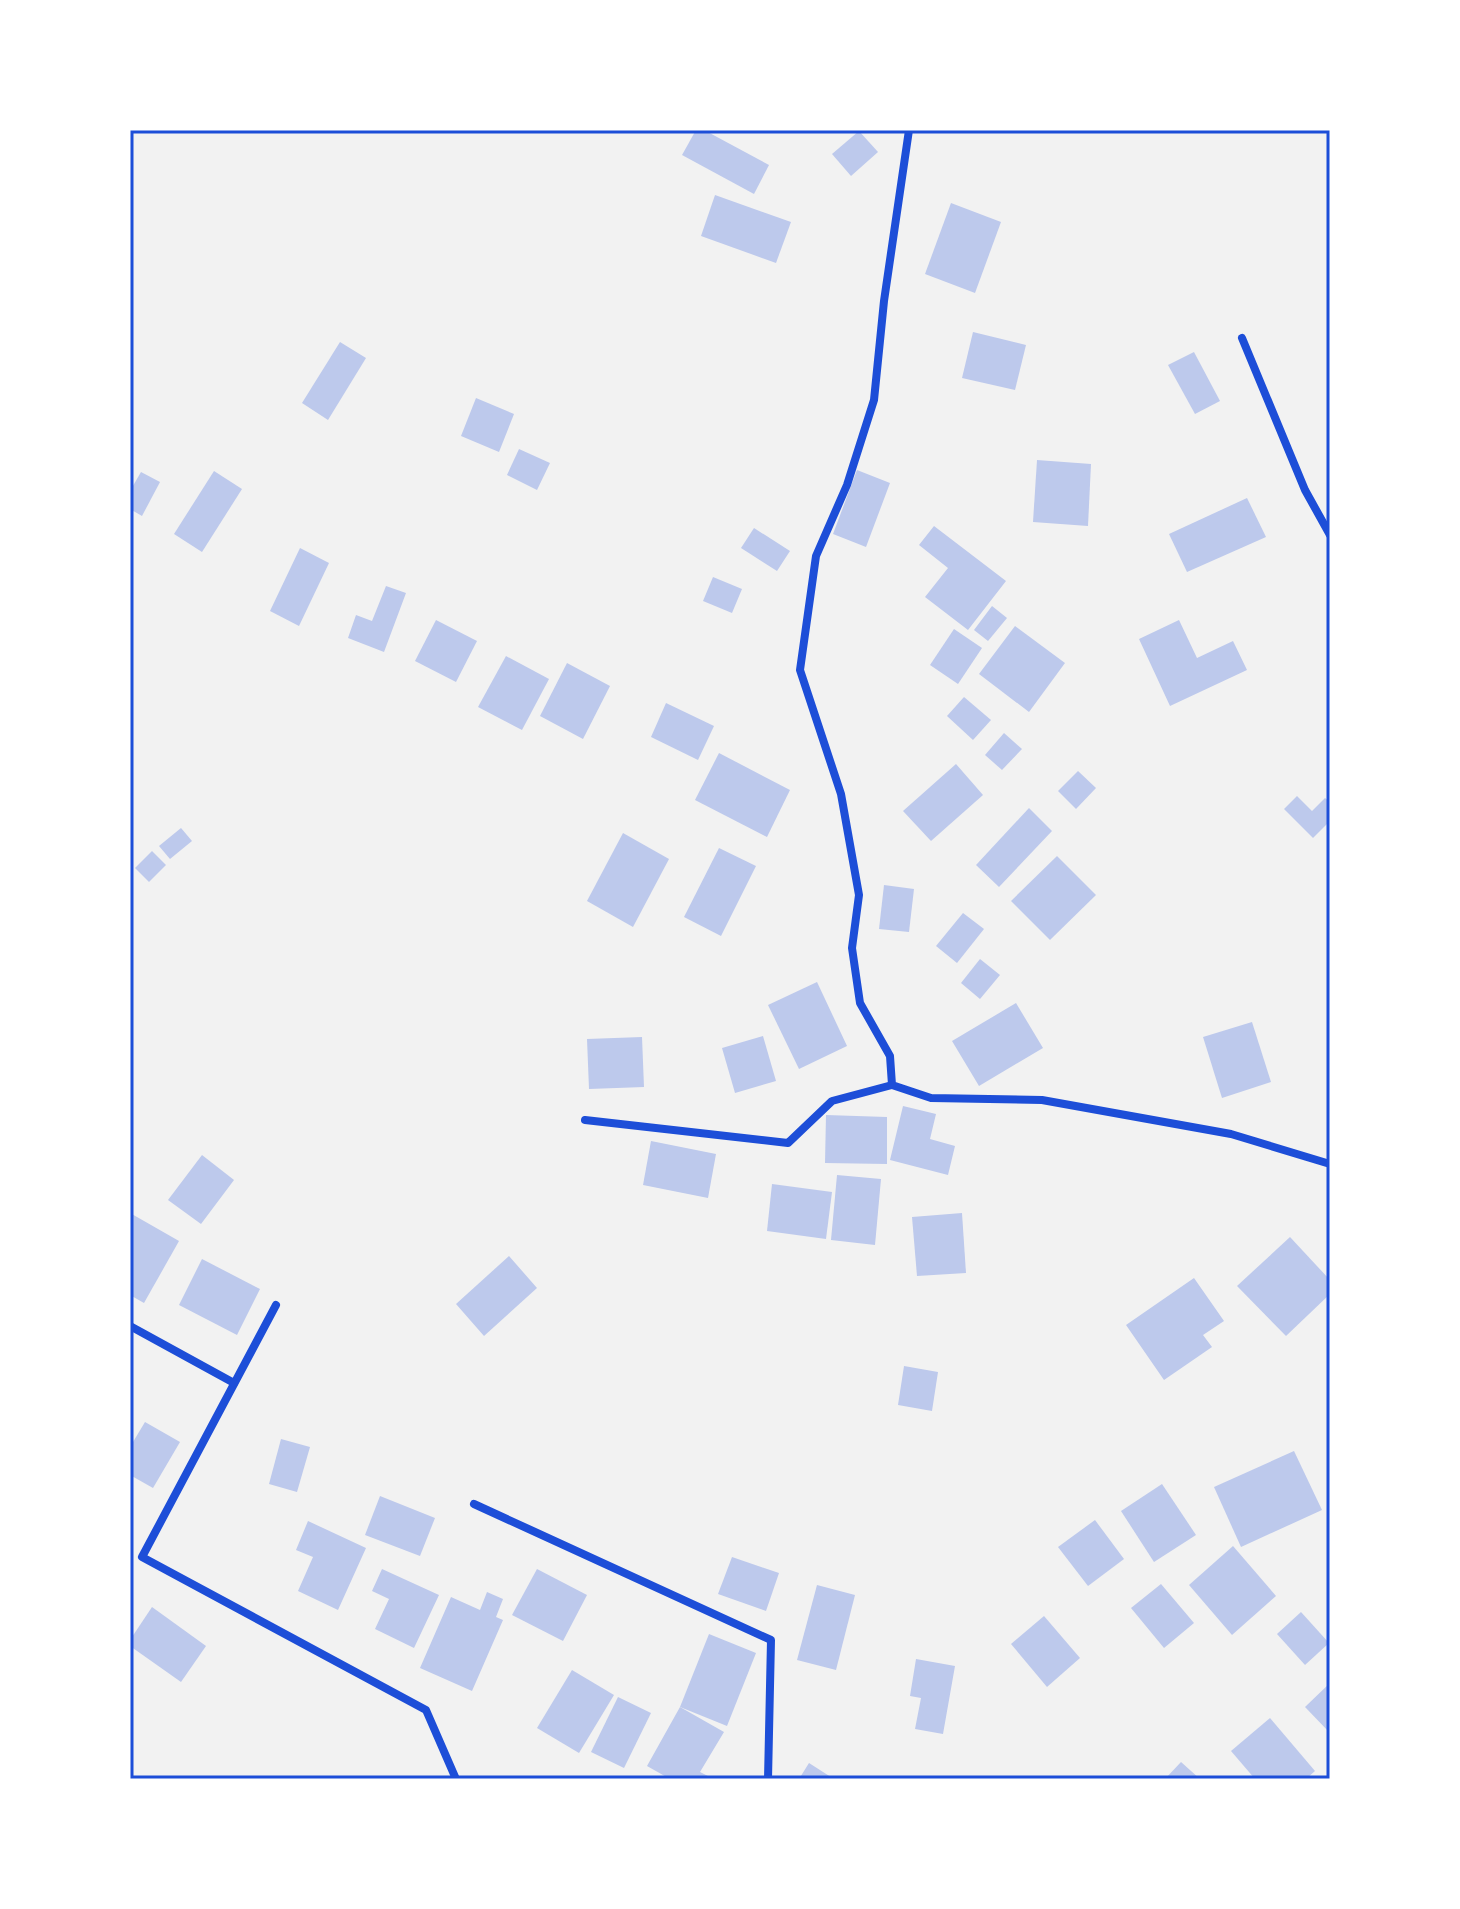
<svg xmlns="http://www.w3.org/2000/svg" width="1460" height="1909" viewBox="0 0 1460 1909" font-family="Quicksand,sans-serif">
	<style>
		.building { fill: #bdc9ec }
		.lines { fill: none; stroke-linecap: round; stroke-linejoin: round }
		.minor { stroke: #1d4ed8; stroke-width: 8 }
		.neatline { fill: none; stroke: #1d4ed8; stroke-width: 3 }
	</style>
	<rect width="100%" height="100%" fill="#f2f2f2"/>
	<g class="building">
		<polygon points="696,130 704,130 769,165 754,194 682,155"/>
		<polygon points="859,131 878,152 851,176 832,154"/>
		<polygon points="715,195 791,222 776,263 701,236"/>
		<polygon points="951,203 1001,222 975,293 925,274"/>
		<polygon points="973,332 1026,345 1015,390 962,378"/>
		<polygon points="340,342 366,358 328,420 302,403"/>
		<polygon points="1194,352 1220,401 1195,414 1168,365"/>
		<polygon points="476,398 514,414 499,452 461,436"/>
		<polygon points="519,449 550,463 537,490 507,475"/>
		<polygon points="1037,460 1091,464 1088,526 1033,522"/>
		<polygon points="857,470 890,483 866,547 833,534"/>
		<polygon points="214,471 242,489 202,552 174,534"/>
		<polygon points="141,472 160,482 142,516 130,509 130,491"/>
		<polygon points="1247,498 1266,537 1187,572 1169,534"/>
		<polygon points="934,526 1006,581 968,630 925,597 948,568 919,545"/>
		<polygon points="754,528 790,551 777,571 741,548"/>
		<polygon points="300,548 329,563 299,626 270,611"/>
		<polygon points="713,577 742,589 732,613 703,601"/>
		<polygon points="386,586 406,593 384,652 348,638 356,615 372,621"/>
		<polygon points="992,606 1007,618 988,641 974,630"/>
		<polygon points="436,620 477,641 456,682 415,661"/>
		<polygon points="1179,620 1197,658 1233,641 1247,670 1170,706 1139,639"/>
		<polygon points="1015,626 1065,663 1029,712 979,674"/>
		<polygon points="954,629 982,648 958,684 930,665"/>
		<polygon points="506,656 549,679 522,730 478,707"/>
		<polygon points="567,663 610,686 583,739 540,716"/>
		<polygon points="964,697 991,720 973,740 947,716"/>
		<polygon points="666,703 714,726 698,760 651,737"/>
		<polygon points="1004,733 1022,749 1002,770 985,755"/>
		<polygon points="719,753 790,790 767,837 695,800"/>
		<polygon points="956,764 983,795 931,841 903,811"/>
		<polygon points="1078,771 1096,788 1076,809 1058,791"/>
		<polygon points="1297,796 1312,811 1325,798 1330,802 1330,821 1313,838 1284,809"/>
		<polygon points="1029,808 1052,831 999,887 976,865"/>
		<polygon points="181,828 192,841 170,859 159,846"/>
		<polygon points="623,833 669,859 633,927 587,901"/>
		<polygon points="719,848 756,866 721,936 684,917"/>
		<polygon points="152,851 166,865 149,882 135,868"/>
		<polygon points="1057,856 1096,895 1050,940 1011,901"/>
		<polygon points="884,885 914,889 909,932 879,929"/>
		<polygon points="963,913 984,929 957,963 936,946"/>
		<polygon points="980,959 1000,975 980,999 961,983"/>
		<polygon points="817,982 847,1046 799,1069 768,1005"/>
		<polygon points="1016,1003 1043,1048 979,1086 952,1041"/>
		<polygon points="1252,1022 1271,1082 1222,1098 1203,1037"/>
		<polygon points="763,1036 776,1081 735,1093 722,1048"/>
		<polygon points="642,1037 644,1087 589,1089 587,1039"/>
		<polygon points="903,1106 936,1114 930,1139 955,1146 948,1175 890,1160"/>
		<polygon points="826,1115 887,1117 887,1164 825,1163"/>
		<polygon points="651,1141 716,1154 708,1198 643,1185"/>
		<polygon points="202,1155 234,1180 201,1224 168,1200"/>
		<polygon points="837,1175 881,1179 875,1245 831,1240"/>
		<polygon points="772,1184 832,1192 826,1239 767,1231"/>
		<polygon points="130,1213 179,1241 144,1303 130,1295"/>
		<polygon points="962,1213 966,1273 917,1276 912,1217"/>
		<polygon points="1290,1237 1330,1280 1330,1294 1286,1336 1237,1286"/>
		<polygon points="509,1256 537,1288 484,1336 456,1304"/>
		<polygon points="202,1259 260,1289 237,1335 179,1305"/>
		<polygon points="1194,1278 1224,1321 1203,1335 1212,1347 1164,1380 1126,1325"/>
		<polygon points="904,1366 938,1372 932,1411 898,1405"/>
		<polygon points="145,1422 180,1442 153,1488 130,1475 130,1447"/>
		<polygon points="281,1439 310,1447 297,1492 269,1484"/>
		<polygon points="1294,1451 1322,1510 1241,1547 1214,1487"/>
		<polygon points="1162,1484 1196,1535 1154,1562 1121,1511"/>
		<polygon points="380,1496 435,1518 420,1556 365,1535"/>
		<polygon points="1095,1520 1124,1559 1088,1586 1058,1547"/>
		<polygon points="308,1521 366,1548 338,1610 298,1591 313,1557 296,1550"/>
		<polygon points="1233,1546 1276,1596 1232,1635 1189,1585"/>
		<polygon points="732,1557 779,1573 766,1611 718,1594"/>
		<polygon points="382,1569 439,1595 414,1648 375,1629 389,1599 372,1591"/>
		<polygon points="537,1569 587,1595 563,1641 512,1615"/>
		<polygon points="1161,1584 1194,1623 1164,1648 1131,1608"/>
		<polygon points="817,1585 855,1595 836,1670 797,1660"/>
		<polygon points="487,1592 503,1599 496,1617 503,1620 472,1691 420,1668 451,1597 480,1610"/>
		<polygon points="152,1607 206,1646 181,1682 130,1646 130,1640"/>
		<polygon points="1301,1612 1329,1643 1305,1665 1277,1634"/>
		<polygon points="1044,1616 1080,1658 1047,1687 1011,1644"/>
		<polygon points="709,1634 756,1653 727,1726 680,1707"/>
		<polygon points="916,1659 955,1666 943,1734 915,1729 921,1698 910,1696"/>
		<polygon points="572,1670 614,1695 579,1753 537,1728"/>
		<polygon points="1330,1683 1330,1733 1305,1707"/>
		<polygon points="618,1697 651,1713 624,1768 591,1752"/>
		<polygon points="680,1707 724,1732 700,1772 714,1779 670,1779 647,1766"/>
		<polygon points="1270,1718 1315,1771 1306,1779 1255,1779 1231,1751"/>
		<polygon points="1181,1762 1200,1779 1165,1779"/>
		<polygon points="809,1763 834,1779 799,1779"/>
	</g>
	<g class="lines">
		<g class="minor">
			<polyline points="909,130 884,301 874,400 847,485 816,556 800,670 841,794 859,895 852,948 860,1003 890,1056 892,1085 931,1098 1042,1100 1231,1134 1330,1164"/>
			<polyline points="1242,338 1305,490 1330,535"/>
			<polyline points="585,1120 788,1143 832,1101 892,1085"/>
			<polyline points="276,1305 142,1557 426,1710 456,1779"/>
			<polyline points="130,1326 234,1383"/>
			<polyline points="474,1504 771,1640 768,1779"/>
		</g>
	</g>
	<rect width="1460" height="1909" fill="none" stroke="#ffffff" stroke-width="264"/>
	<rect x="132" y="132" width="1196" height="1645" class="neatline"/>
</svg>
